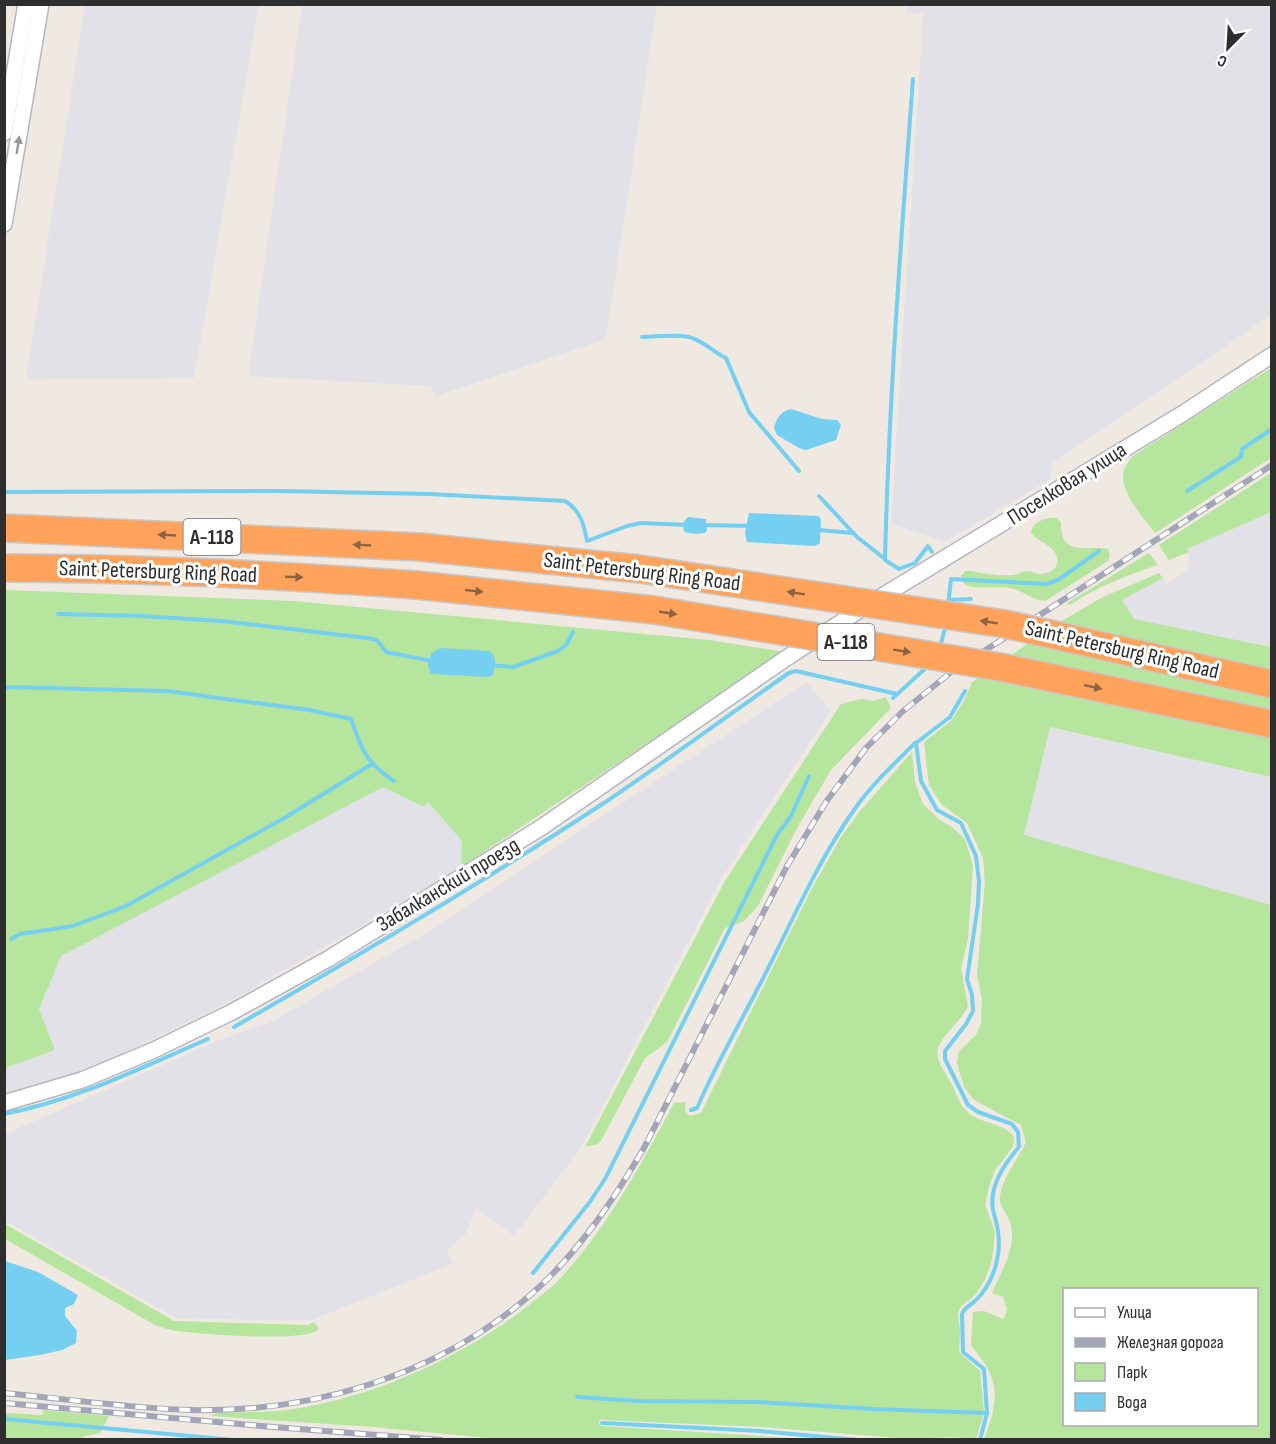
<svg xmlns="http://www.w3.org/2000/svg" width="1276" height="1444" viewBox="0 0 1276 1444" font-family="'Sofia Sans Condensed',sans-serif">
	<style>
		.industrial { fill: #e3e1e8 }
		.green { fill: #b6e59e; fill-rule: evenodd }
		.water { fill: #75cff0 }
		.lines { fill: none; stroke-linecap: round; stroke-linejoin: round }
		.stream { stroke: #75cff0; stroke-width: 4 }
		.street-casing { stroke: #b4b7c1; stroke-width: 18 }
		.highway-casing { stroke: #c9c9c9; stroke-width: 30 }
		.street { stroke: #fff; stroke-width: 15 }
		.highway { stroke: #ffa35c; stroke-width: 27 }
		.rail-casing { stroke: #a3a6b8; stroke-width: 6 }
		.rail { stroke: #fff; stroke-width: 4; stroke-dasharray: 11; stroke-linecap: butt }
		.highway-bridge-casing { stroke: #c9c9c9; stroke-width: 30; stroke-linecap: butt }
		.highway-bridge { stroke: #ffa35c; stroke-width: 27 }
		.oneway { fill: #969696 }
		.oneway2 { fill: #8c6343 }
		.labels { text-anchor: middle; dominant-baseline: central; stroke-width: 6; stroke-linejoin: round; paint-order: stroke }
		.shield { fill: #fff; stroke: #6d6d6d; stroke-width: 1.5 }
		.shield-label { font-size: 21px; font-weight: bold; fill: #2e2e2e }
		.street-label { font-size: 22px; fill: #2e2e2e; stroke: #fff }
	</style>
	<rect width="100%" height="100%" fill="#efe9e1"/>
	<g class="industrial">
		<polygon points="85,5 259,5 194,378 26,379"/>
		<polygon points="302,5 657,5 606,339 436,396 430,386 248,376"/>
		<polygon points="907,5 1271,5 1271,315 1053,463 1051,479 945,542 891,524 923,14 906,12"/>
		<polygon points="1271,512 1271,647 1134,619 1122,600 1163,578 1166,585 1188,570 1189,555 1187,549"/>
		<polygon points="806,682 828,708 832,709 721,879 581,1148 514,1236 477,1208 465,1235 447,1250 452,1264 309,1321 176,1318 5,1221 5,1134 222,1039 269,1023 428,932"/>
		<polygon points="1049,727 1271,777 1271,905 1024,836"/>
		<polygon points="383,786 424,807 428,802 462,841 461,867 344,936 226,1003 85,1073 5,1096 4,1068 55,1050 39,1010 60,956"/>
	</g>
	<g class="green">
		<path d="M1271 368V458L1155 533C1144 518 1124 497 1123 478 1122 469 1128 462 1133 456Z"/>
		<polygon points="1271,473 1271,512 1187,549 1189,552 1169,560 1159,545"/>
		<path d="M1049 518H1056L1061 522C1060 558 1087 545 1108 549L1110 555 1108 561 1045 601C1030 600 1022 589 1009 588 999 586 973 590 965 584 962 582 962 579 961 576L965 571H972C985 574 1000 576 1013 575 1018 575 1022 571 1027 571 1031 571 1036 574 1040 574 1050 574 1060 568 1057 557 1054 545 1038 542 1031 533 1033 522 1039 521 1049 518Z"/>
		<path d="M1149 553 1158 565C1127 575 1097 587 1070 605L1067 603Z"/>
		<path d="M1159 573 1163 578 1122 600 1134 619 1271 647V777L1050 727 1024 835 1271 905V1439H985C986 1431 990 1424 992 1416 999 1384 992 1370 971 1346L973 1312 984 1311 1004 1319 1007 1309 1003 1297 992 1293C1001 1272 1018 1245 1010 1222 1007 1213 999 1207 1000 1197 1002 1177 1018 1160 1026 1142L1021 1125 974 1100 964 1087 957 1063 959 1051 976 1035 981 1024 982 999 977 975 985 882 983 858 967 823 942 805 929 785 924 742 951 721 964 701 972 682 1058 623 1103 597ZM1064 1290H1256V1424H1064Z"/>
		<polygon points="5,590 293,601 709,640 785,652 461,867 462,841 428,802 424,807 383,787 61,956 39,1009 55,1050 5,1068"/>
		<polygon points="886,697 891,708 831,770 797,828 758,906 744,921 725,928 667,1042 645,1058 602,1139 598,1144 585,1147 725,881 841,704 861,699 873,701"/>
		<path d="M912 752 915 782 923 804 940 820 952 827 965 839 973 866 968 939 961 969 968 1006C961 1022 942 1035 938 1048 935 1057 943 1070 948 1078 958 1092 956 1105 973 1116 986 1124 1006 1124 1014 1137L1013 1146 1007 1155 995 1170 989 1187 985 1205 995 1232 992 1260 985 1280 974 1296 961 1306 958 1313 960 1331 959 1352 980 1371 984 1413 976 1439 952 1437 910 1439 762 1427 600 1420 598 1422 601 1426 807 1439 511 1440 373 1427 211 1416 217 1413C242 1412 269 1413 294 1409 375 1397 465 1356 529 1305 538 1297 549 1290 557 1282 606 1230 641 1165 674 1103L686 1102 685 1111 690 1116 701 1113 811 890 841 837 860 811Z"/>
		<path d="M5 1224 174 1321 308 1325 314 1322 319 1329C306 1343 200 1334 177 1331 170 1330 162 1327 155 1325L5 1239Z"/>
		<polygon points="44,1410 109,1416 100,1433 85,1436 81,1439 5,1439 5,1413 42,1415"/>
	</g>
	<g class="water">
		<path d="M791 409 822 419 837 420 841 425 836 440 806 450 799 448 777 435 774 428C776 419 781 411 791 409Z"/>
		<polygon points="749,513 818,516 821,519 820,543 815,546 747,542 745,533"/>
		<polygon points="688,517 706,519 707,530 705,533 697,534 684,532 683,523"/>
		<path d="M441 648 489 651C498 657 495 667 493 675L488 677 431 674 428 667 431 653Z"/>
		<polygon points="5,1261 38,1272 78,1295 74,1304 65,1308 65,1316 77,1331 76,1343 62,1350 40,1355 5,1360"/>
	</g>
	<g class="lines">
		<g class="stream">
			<path d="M642 337C656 337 675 334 689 337 704 341 713 352 726 358L749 412 799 471"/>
			<polyline points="1187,491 1241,457 1242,449 1272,429"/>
			<path d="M4 492 278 491 429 494 565 501C580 510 584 524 587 541L627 526 641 523 688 525"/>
			<path d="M819 496 857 537 885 559C889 399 901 239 913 79"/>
			<polyline points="704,525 751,526"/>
			<polyline points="818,530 853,533"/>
			<polyline points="885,560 899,569 915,563 928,546 932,552"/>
			<polyline points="949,600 971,599"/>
			<polyline points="948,606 951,579 1046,584 1058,580 1099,551"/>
			<polyline points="58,614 142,616 221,621 367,638 377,640 386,652 432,661"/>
			<polyline points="940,647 946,625"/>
			<polyline points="490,665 513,667 558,651 566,645 573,632"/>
			<path d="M4 687 167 691 309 710 351 719C362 750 365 762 394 781"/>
			<path d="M965 691 950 717 916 743 921 781 937 810 961 823 976 856 979 881 978 904 967 979 972 995 973 1011 966 1024 945 1051V1059L968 1105 978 1112 1012 1124 1018 1132 1019 1147C1004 1164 987 1190 994 1214 999 1230 1001 1244 997 1260 994 1275 986 1291 975 1301 970 1306 965 1307 962 1314L963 1352 984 1369 987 1413 980 1440"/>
			<polyline points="893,698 928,666"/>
			<polyline points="11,939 20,934 73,926 126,906 286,817 372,764"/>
			<path d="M234 1027C360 955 485 881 607 801 668 760 728 715 789 673L796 671 897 694"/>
			<path d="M691 1110 697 1108C715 1066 738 1027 759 986 790 927 815 865 854 810 871 785 894 764 915 743"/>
			<path d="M4 1114C77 1100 140 1068 208 1039"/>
			<polyline points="533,1273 589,1203 605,1179 777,835 791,816 809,776"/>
			<polyline points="577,1397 638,1401 757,1402 873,1409 987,1413"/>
			<polyline points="4,1419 234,1440"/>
			<polyline points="602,1423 760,1431 858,1440"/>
		</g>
		<defs>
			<g id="street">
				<polyline points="4,133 26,4"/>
				<polyline points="4,224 41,4"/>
				<polyline points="4,1103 82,1080 154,1050 232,1012 328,959 542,827 782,661 861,609 1182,414 1272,355"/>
			</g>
			<g id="highway">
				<polyline points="4,528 420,547 497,555"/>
				<path d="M4 568C141 568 279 575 416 585"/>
			</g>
		</defs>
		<use href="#street" class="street-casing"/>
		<use href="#highway" class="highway-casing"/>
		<use href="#street" class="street"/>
		<use href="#highway" class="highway"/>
		<defs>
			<g id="rail">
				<path d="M4 1393C66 1399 128 1408 191 1410 312 1413 435 1376 528 1297 577 1255 613 1201 645 1146L787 866 826 802 866 748 902 712 950 673 1272 465"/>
				<polyline points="4,1403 261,1426 441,1440"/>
			</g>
		</defs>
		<use href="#rail" class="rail-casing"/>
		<use href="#rail" class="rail"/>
		<defs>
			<g id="highway-bridge">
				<polyline points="497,555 640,569 1005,624 1272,684"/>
				<polyline points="416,585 654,610 1000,667 1272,724"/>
			</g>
		</defs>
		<use href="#highway-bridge" class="highway-bridge-casing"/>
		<use href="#highway-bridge" class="highway-bridge"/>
	</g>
	<defs><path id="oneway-solid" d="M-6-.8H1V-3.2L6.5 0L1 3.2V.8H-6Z" transform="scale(1.5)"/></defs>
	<use class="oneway" href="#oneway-solid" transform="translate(18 145) rotate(-81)"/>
	<g class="oneway2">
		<use href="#oneway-solid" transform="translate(167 535) rotate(-177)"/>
		<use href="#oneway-solid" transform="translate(362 545) rotate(-177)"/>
		<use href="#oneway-solid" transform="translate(294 577) rotate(2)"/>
		<use href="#oneway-solid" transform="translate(474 591) rotate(6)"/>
		<use href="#oneway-solid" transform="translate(796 593) rotate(-171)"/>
		<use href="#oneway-solid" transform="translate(668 613) rotate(9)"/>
		<use href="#oneway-solid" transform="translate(989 622) rotate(-171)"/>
		<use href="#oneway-solid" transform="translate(902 651) rotate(9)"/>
		<use href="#oneway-solid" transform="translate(1093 687) rotate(12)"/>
	</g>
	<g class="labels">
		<g class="shield">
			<rect x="183.5" y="519" width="57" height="36" rx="4.5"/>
			<rect x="817.5" y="624" width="57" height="36" rx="4.5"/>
		</g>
		<g class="shield-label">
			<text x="212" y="537">А-118</text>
			<text x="846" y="642">А-118</text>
		</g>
		<g class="street-label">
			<text transform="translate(1067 484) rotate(-32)">Поселковая улица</text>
			<text transform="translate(158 572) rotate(2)">Saint Petersburg Ring Road</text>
			<text transform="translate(642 572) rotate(7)">Saint Petersburg Ring Road</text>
			<text transform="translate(1122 650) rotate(13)">Saint Petersburg Ring Road</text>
			<text transform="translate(448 885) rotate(-31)">Забалканский проезд</text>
		</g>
	</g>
	<rect width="1276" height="1444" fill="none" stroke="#2e2e2e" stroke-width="12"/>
	<rect x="1063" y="1288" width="195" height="138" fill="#ffffff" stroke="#ababab" stroke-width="1.5"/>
	<rect x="1075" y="1308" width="30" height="9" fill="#ffffff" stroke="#ababab" stroke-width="1.5"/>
	<text x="1117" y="1318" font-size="18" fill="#2e2e2e">Улица</text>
	<rect x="1075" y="1338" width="30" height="9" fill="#a3a6b8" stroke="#ababab" stroke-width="1.5"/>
	<text x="1117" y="1348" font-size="18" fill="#2e2e2e">Железная дорога</text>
	<rect x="1075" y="1363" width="30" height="18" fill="#b6e59e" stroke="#ababab" stroke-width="1.5"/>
	<text x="1117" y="1378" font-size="18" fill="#2e2e2e">Парк</text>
	<rect x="1075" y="1393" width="30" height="18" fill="#75cff0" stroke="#ababab" stroke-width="1.5"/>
	<text x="1117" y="1408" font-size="18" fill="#2e2e2e">Вода</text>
	<g transform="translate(1228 48) rotate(204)" stroke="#ffffff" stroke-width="4.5" paint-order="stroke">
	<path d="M0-4.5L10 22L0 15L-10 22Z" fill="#2e2e2e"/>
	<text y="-9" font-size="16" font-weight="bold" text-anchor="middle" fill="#2e2e2e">С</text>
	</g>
</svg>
